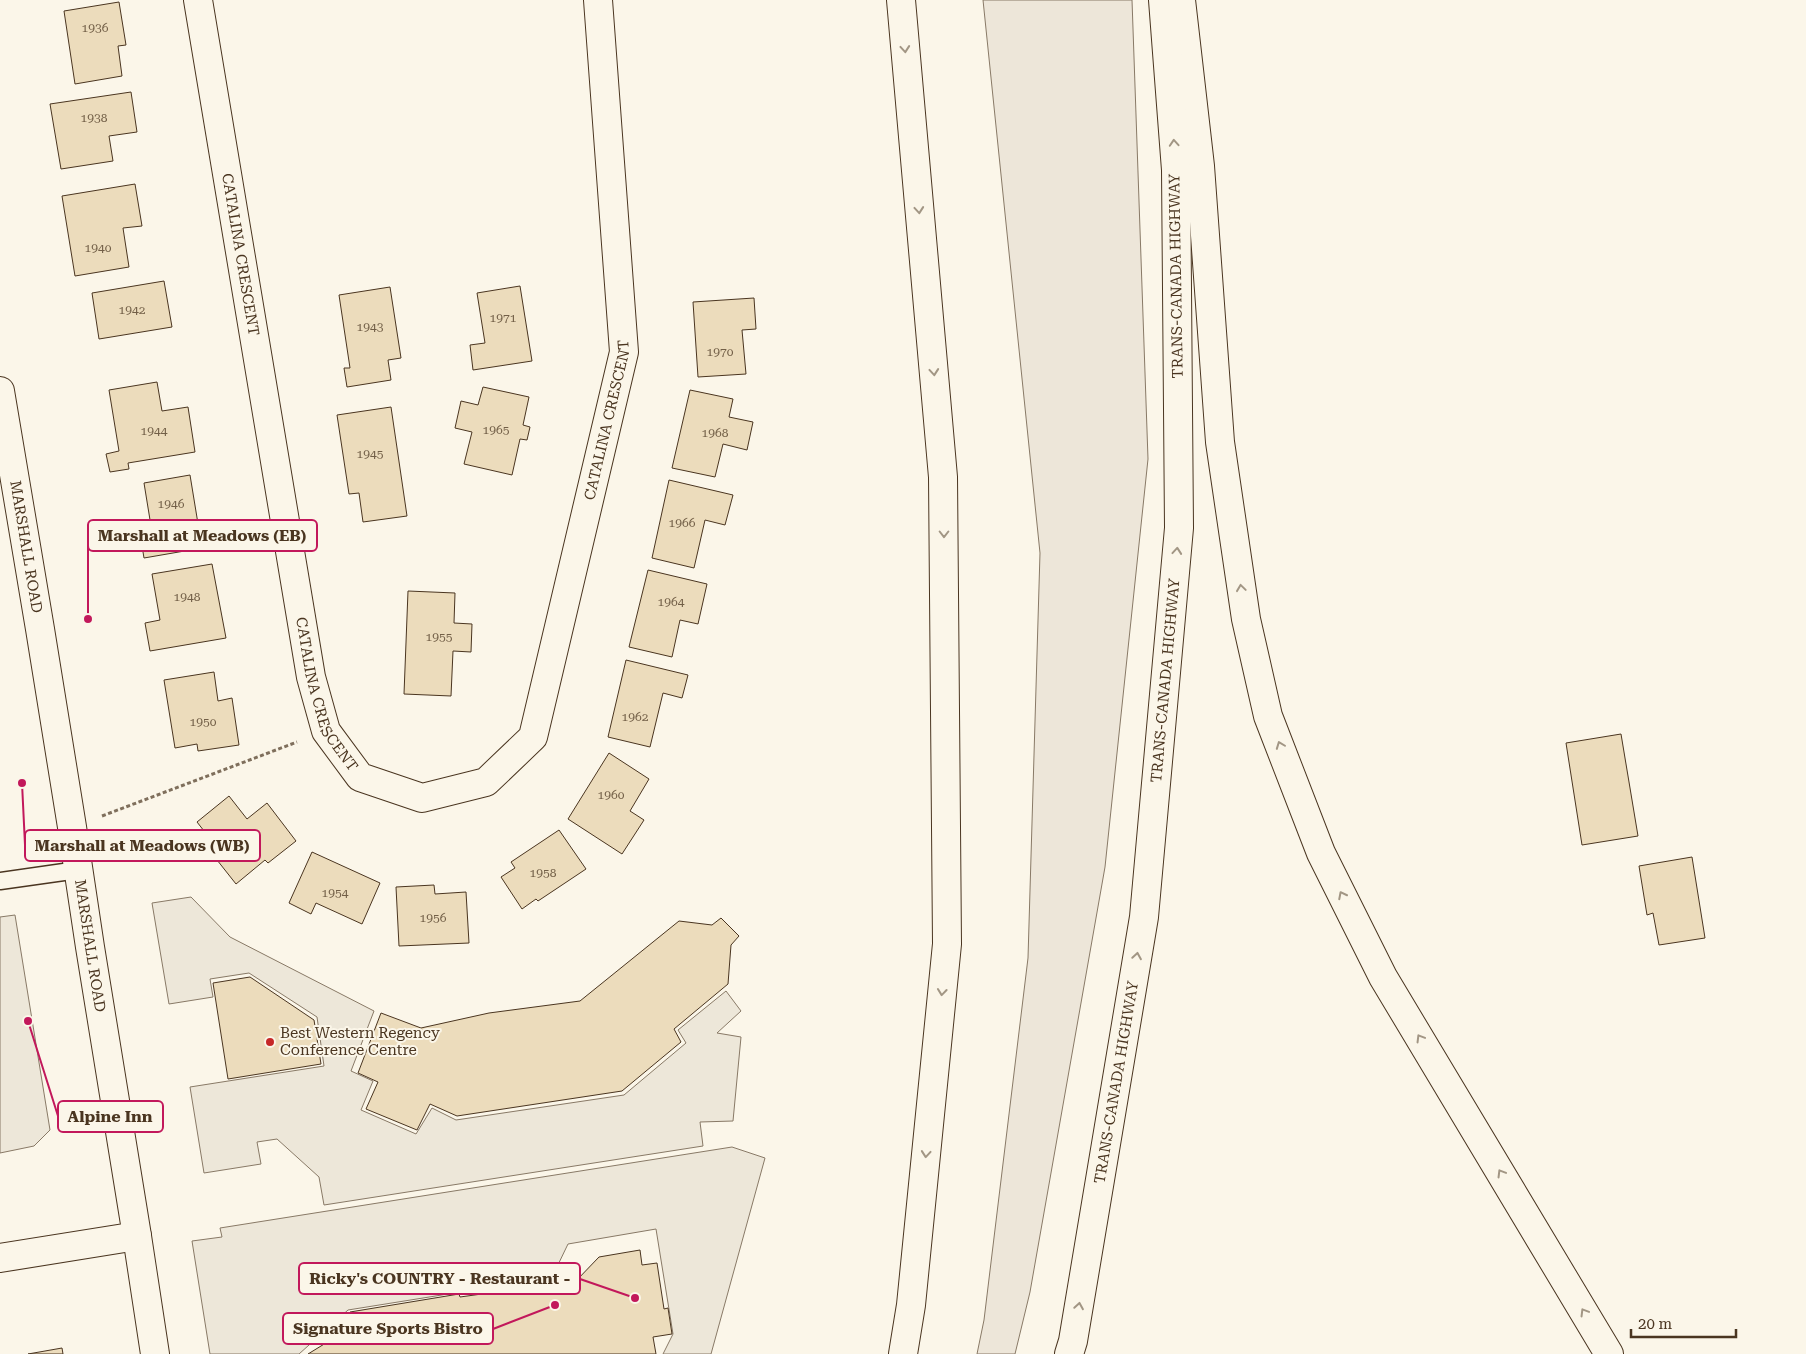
<svg xmlns="http://www.w3.org/2000/svg" width="1806" height="1354" viewBox="0 0 1806 1354" font-family="'Roboto Serif',serif">
	<style>
		.green { fill: #ede6d9; stroke: #887966 }
		.parking { fill: #ede7d9; stroke: #887966 }
		.building { fill: #ecdcbc; stroke: #4a3520 }
		.lines { fill: none; stroke-linecap: round; stroke-linejoin: round }
		.lane-casing { stroke: #4a3520; stroke-width: 19 }
		.street-casing { stroke: #4a3520; stroke-width: 30 }
		.secondary-casing { stroke: #4a3520; stroke-width: 30 }
		.highway-casing { stroke: #4a3520; stroke-width: 30 }
		.path { stroke: #7f6f5c; stroke-width: 3; stroke-dasharray: 4 2.5; stroke-linecap: butt }
		.lane { stroke: #fbf6e9; stroke-width: 16 }
		.street { stroke: #fbf6e9; stroke-width: 28 }
		.secondary { stroke: #fbf6e9; stroke-width: 28 }
		.highway { stroke: #fbf6e9; stroke-width: 28 }
		.oneway { stroke: #a29684 }
		.poi-dot { fill: #c62828; stroke: #fbf6e9; stroke-width: 2 }
		.labels { text-anchor: middle; dominant-baseline: central; stroke-width: 4; stroke-linejoin: round; paint-order: stroke }
		.number-label { font-size: 12px; fill: #725f47 }
		.street-label { font-size: 15px; fill: #4a3520; stroke: #fbf6e9 }
		.poi-label { font-size: 15px; fill: #4a3520; stroke: #fbf6e9; text-anchor: start }
		.leader { fill: none; stroke: #c2185b; stroke-width: 2 }
		.callout-dot { fill: #c2185b; stroke: #fbf6e9; stroke-width: 2 }
		.callout { fill: #fbf6e9; stroke: #c2185b; stroke-width: 2 }
		.callout-label { font-size: 16px; text-anchor: middle; font-weight: bold; fill: #4a3520 }
	</style>
	<rect width="100%" height="100%" fill="#fbf6e9"/>
	<polygon class="green" points="983,0 1132,0 1148,459 1105,867 1030,1292 1015,1354 977,1354 984,1320 1028,958 1040,553"/>
	<g class="parking">
		<polygon points="191,897 230,937 374,1011 351,1071 373,1081 361,1110 416,1134 432,1108 456,1120 624,1095 686,1043 678,1030 726,991 741,1011 717,1033 741,1037 733,1121 700,1122 703,1146 324,1205 319,1177 277,1139 257,1142 261,1164 204,1173 190,1087 324,1066 317,1017 249,973 210,979 213,997 169,1004 152,903"/>
		<polygon points="15,915 50,1130 34,1146 0,1153 0,917"/>
		<polygon points="732,1147 765,1158 711,1354 663,1354 673,1334 656,1229 568,1244 555,1271 473,1284 473,1290 348,1310 299,1354 210,1354 192,1241 222,1237 220,1228"/>
	</g>
	<g class="building">
		<polygon points="119,2 126,45 118,46 122,76 75,84 64,11"/>
		<polygon points="131,92 137,132 109,136 113,161 61,169 50,104"/>
		<polygon points="135,184 142,226 123,228 129,267 75,276 62,196"/>
		<polygon points="164,281 172,327 99,339 92,293"/>
		<polygon points="520,286 532,361 473,370 470,345 485,343 477,293"/>
		<polygon points="390,287 401,358 388,360 391,380 347,387 344,368 350,368 339,295"/>
		<polygon points="754,298 756,329 742,330 746,374 698,377 693,302"/>
		<polygon points="157,382 162,411 188,407 195,452 128,463 129,469 110,472 106,454 119,451 109,390"/>
		<polygon points="483,387 529,397 523,425 530,427 527,440 520,439 512,475 464,464 472,432 455,428 461,401 478,405"/>
		<polygon points="690,390 733,399 729,417 753,422 747,450 723,444 715,477 672,468"/>
		<polygon points="391,407 407,516 363,522 359,493 349,494 337,415"/>
		<polygon points="190,475 202,548 144,558 139,528 151,526 144,483"/>
		<polygon points="669,480 733,495 725,525 705,520 694,568 652,558"/>
		<polygon points="212,564 226,638 150,651 145,623 160,620 152,574"/>
		<polygon points="648,570 707,584 698,624 680,620 672,657 629,647"/>
		<polygon points="408,591 455,593 454,623 472,624 471,652 453,651 451,696 404,694"/>
		<polygon points="626,660 688,675 682,698 663,693 650,747 608,737"/>
		<polygon points="214,672 218,701 232,698 239,745 198,751 197,744 175,748 164,680"/>
		<polygon points="1621,734 1638,836 1582,845 1566,743"/>
		<polygon points="609,753 649,779 630,811 644,820 622,854 568,819"/>
		<polygon points="229,796 247,819 267,803 296,841 268,863 265,860 236,884 202,841 208,836 197,822"/>
		<polygon points="559,830 586,869 538,901 536,899 522,909 501,877 515,868 511,862"/>
		<polygon points="312,852 380,883 362,924 316,903 311,914 289,903"/>
		<polygon points="1692,857 1705,938 1659,945 1653,913 1647,915 1639,866"/>
		<polygon points="434,885 435,894 466,892 469,943 399,946 396,887"/>
		<polygon points="721,918 739,936 731,945 728,984 674,1029 681,1042 622,1091 457,1116 430,1104 417,1130 366,1109 378,1082 358,1073 381,1013 421,1028 489,1013 580,1001 679,921 712,925"/>
		<polygon points="250,977 314,1020 321,1064 228,1079 213,983"/>
		<polygon points="640,1250 642,1265 657,1263 664,1309 668,1308 672,1334 653,1337 656,1354 308,1354 334,1338 350,1312 459,1294 460,1297 489,1293 488,1288 545,1279 545,1276 562,1273 564,1284 575,1282 599,1257"/>
		<polygon points="62,1348 63,1354 28,1354"/>
	</g>
	<g class="lines">
		<defs>
			<polyline id="lane" points="0,881 78,870"/>
			<g id="street">
				<path id="s1" d="M198 0 311 677 326 731 360 777 422 798 486 782 533 737 624 352 598 0"/>
				<polyline points="137,1236 155,1354"/>
			</g>
			<g id="secondary">
				<path id="s2" d="M0 391 40 629 72 827 90 947 137 1236 0 1258"/>
			</g>
			<g id="highway">
				<polyline points="901,0 943,477 947,944 911,1305 903,1354"/>
				<polyline points="1181,0 1200,166 1220,442 1246,619 1268,716 1321,853 1383,977 1609,1354"/>
				<path id="s3" d="M1069 1354 1073 1341 1144 917 1179 528 1176 170 1163 0"/>
			</g>
		</defs>
		<use href="#lane" class="lane-casing"/>
		<use href="#street" class="street-casing"/>
		<use href="#secondary" class="secondary-casing"/>
		<use href="#highway" class="highway-casing"/>
		<polyline class="path" points="102,816 297,742"/>
		<use href="#lane" class="lane"/>
		<use href="#street" class="street"/>
		<use href="#secondary" class="secondary"/>
		<use href="#highway" class="highway"/>
	</g>
	<defs><path id="oneway-chevron" d="M-2-3.5L2.5 0L-2 3.5" fill="none" stroke-width="1.6" stroke-linecap="round" stroke-linejoin="round" transform="scale(1.25)"/></defs>
	<g class="oneway">
		<use href="#oneway-chevron" transform="translate(905 49) rotate(85)"/>
		<use href="#oneway-chevron" transform="translate(1174 143) rotate(-94)"/>
		<use href="#oneway-chevron" transform="translate(919 210) rotate(85)"/>
		<use href="#oneway-chevron" transform="translate(934 372) rotate(85)"/>
		<use href="#oneway-chevron" transform="translate(944 534) rotate(90)"/>
		<use href="#oneway-chevron" transform="translate(1177 551) rotate(-85)"/>
		<use href="#oneway-chevron" transform="translate(1241 588) rotate(-98)"/>
		<use href="#oneway-chevron" transform="translate(1280 745) rotate(-111)"/>
		<use href="#oneway-chevron" transform="translate(1342 895) rotate(-117)"/>
		<use href="#oneway-chevron" transform="translate(1137 956) rotate(-81)"/>
		<use href="#oneway-chevron" transform="translate(942 992) rotate(96)"/>
		<use href="#oneway-chevron" transform="translate(1420 1038) rotate(-121)"/>
		<use href="#oneway-chevron" transform="translate(926 1154) rotate(95)"/>
		<use href="#oneway-chevron" transform="translate(1501 1173) rotate(-121)"/>
		<use href="#oneway-chevron" transform="translate(1079 1306) rotate(-81)"/>
		<use href="#oneway-chevron" transform="translate(1584 1312) rotate(-121)"/>
	</g>
	<circle class="poi-dot" cx="270" cy="1042" r="5"/>
	<g class="labels">
		<g class="number-label">
			<text x="95" y="28">1936</text>
			<text x="94" y="118">1938</text>
			<text x="98" y="248">1940</text>
			<text x="132" y="310">1942</text>
			<text x="503" y="318">1971</text>
			<text x="370" y="327">1943</text>
			<text x="720" y="352">1970</text>
			<text x="496" y="430">1965</text>
			<text x="154" y="431">1944</text>
			<text x="715" y="433">1968</text>
			<text x="370" y="454">1945</text>
			<text x="171" y="504">1946</text>
			<text x="682" y="523">1966</text>
			<text x="187" y="597">1948</text>
			<text x="671" y="602">1964</text>
			<text x="439" y="637">1955</text>
			<text x="635" y="717">1962</text>
			<text x="203" y="722">1950</text>
			<text x="611" y="795">1960</text>
			<text x="543" y="873">1958</text>
			<text x="335" y="893">1954</text>
			<text x="433" y="918">1956</text>
		</g>
		<g class="street-label">
			<text stroke="none"><textPath href="#s1" startOffset="258">CATALINA CRESCENT</textPath></text>
			<text transform="translate(1176 276) rotate(-91)">TRANS-CANADA HIGHWAY</text>
			<text stroke="none"><textPath href="#s1" startOffset="1322">CATALINA CRESCENT</textPath></text>
			<text stroke="none"><textPath href="#s2" startOffset="158">MARSHALL ROAD</textPath></text>
			<text stroke="none"><textPath href="#s3" startOffset="681">TRANS-CANADA HIGHWAY</textPath></text>
			<text stroke="none"><textPath href="#s1" startOffset="708">CATALINA CRESCENT</textPath></text>
			<text stroke="none"><textPath href="#s2" startOffset="562">MARSHALL ROAD</textPath></text>
			<text stroke="none"><textPath href="#s3" startOffset="276">TRANS-CANADA HIGHWAY</textPath></text>
		</g>
		<g class="poi-label">
			<text x="280" y="1033">Best Western Regency<tspan x="280" dy="17">Conference Centre</tspan></text>
		</g>
	</g>
	<path class="leader" d="M88 619L88 535M22 783L25 845M28 1021L58 1116M635 1298L580 1279M555 1305L493 1329"/>
	<g class="callout-dot">
		<circle cx="88" cy="619" r="5"/>
		<circle cx="22" cy="783" r="5"/>
		<circle cx="28" cy="1021" r="5"/>
		<circle cx="635" cy="1298" r="5"/>
		<circle cx="555" cy="1305" r="5"/>
	</g>
	<g class="callout">
		<rect x="88" y="520" width="229" height="31" rx="5"/>
		<rect x="25" y="830" width="235" height="31" rx="5"/>
		<rect x="58" y="1101" width="105" height="31" rx="5"/>
		<rect x="299" y="1263" width="281" height="31" rx="5"/>
		<rect x="283" y="1313" width="210" height="31" rx="5"/>
	</g>
	<g class="callout-label">
		<text x="202" y="541">Marshall at Meadows (EB)</text>
		<text x="142" y="851">Marshall at Meadows (WB)</text>
		<text x="110" y="1122">Alpine Inn</text>
		<text x="440" y="1284">Ricky's COUNTRY - Restaurant -</text>
		<text x="388" y="1334">Signature Sports Bistro</text>
	</g>
	<path d="M1631 1329v8h105v-8" fill="none" stroke="#4a3520" stroke-width="2.5"/>
	<text x="1638" y="1329" font-size="15" fill="#4a3520" stroke="#fbf6e9" stroke-width="4" paint-order="stroke">20 m</text>
</svg>
